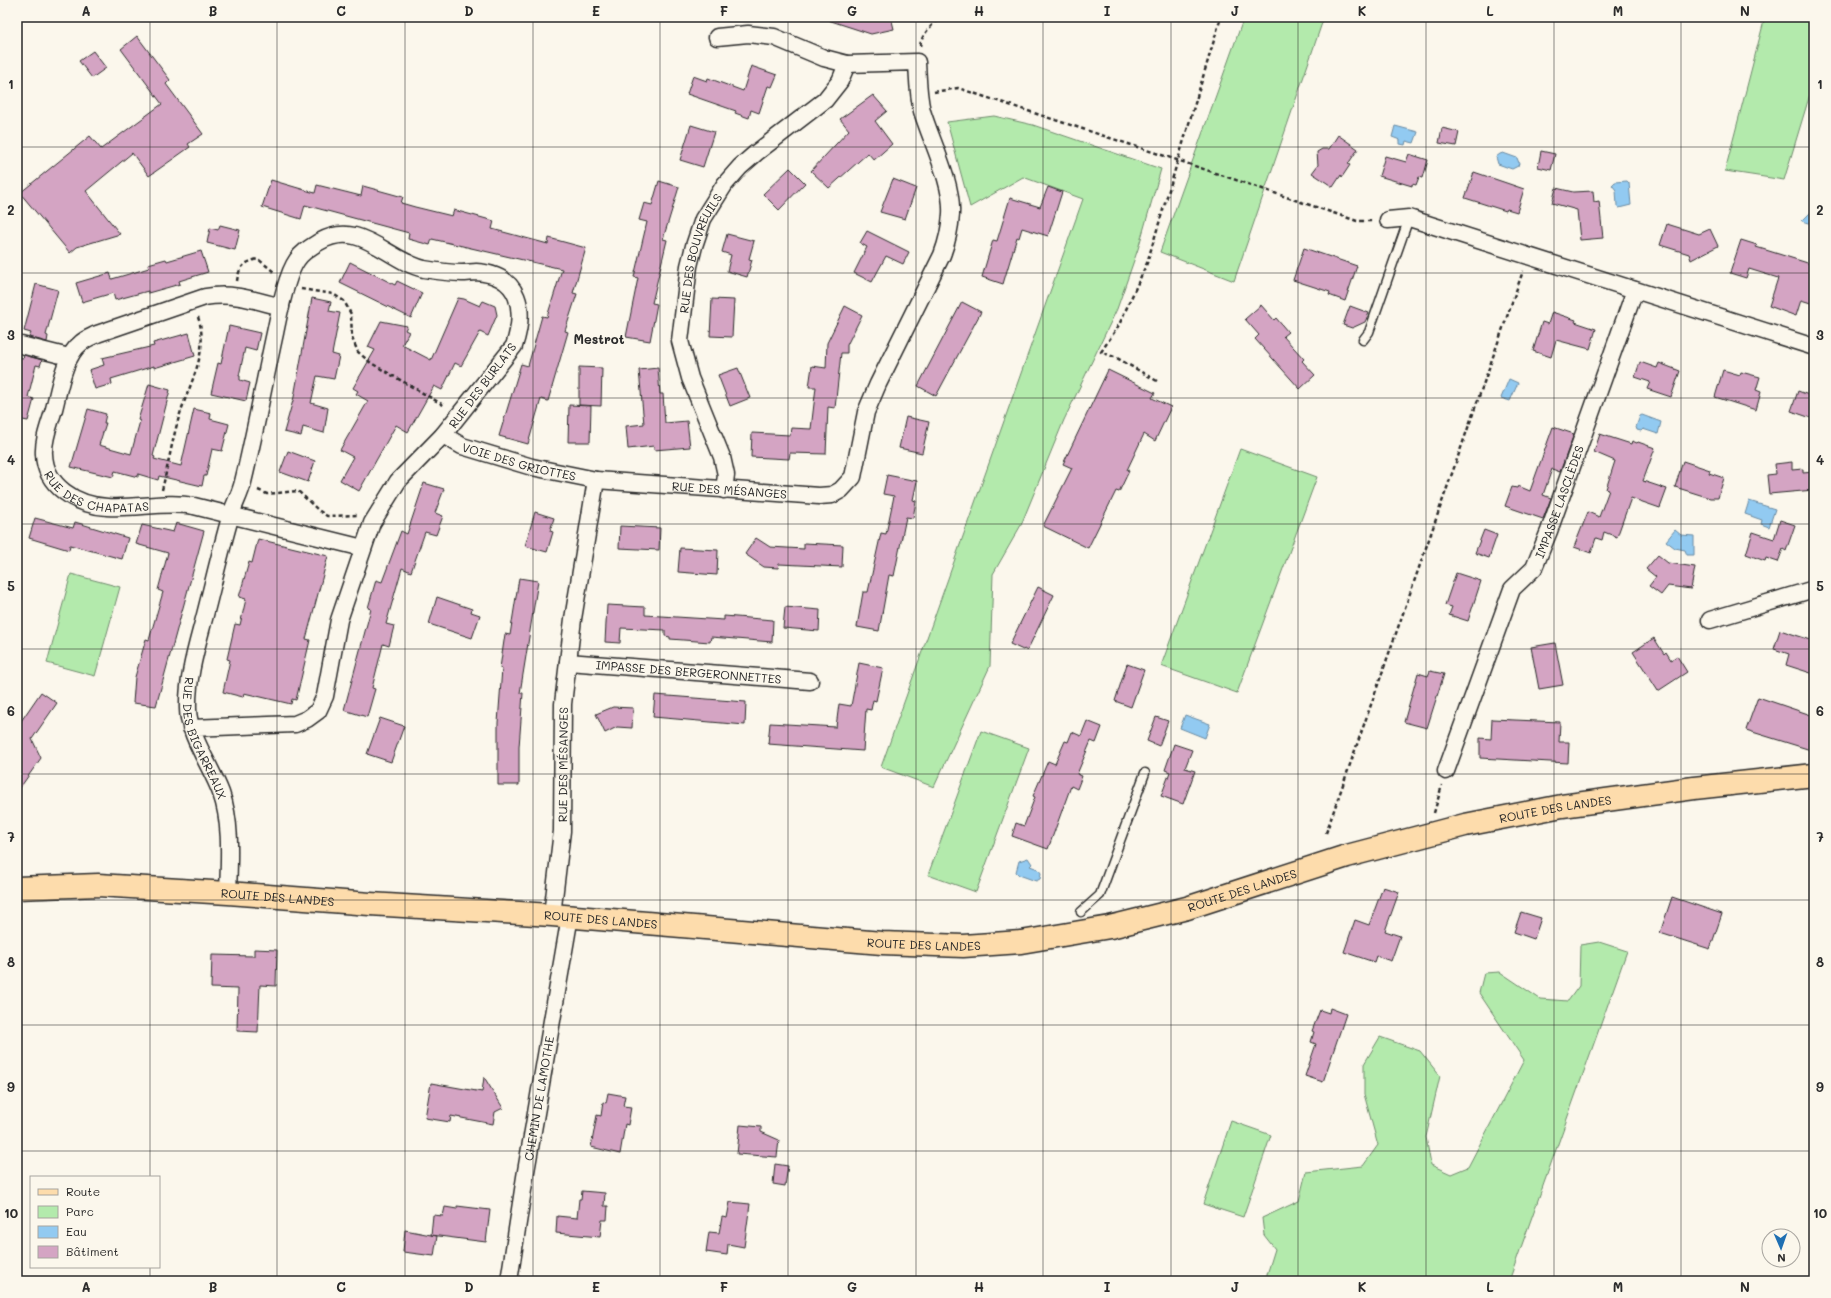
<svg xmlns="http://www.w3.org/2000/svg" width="1831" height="1298" viewBox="0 0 1831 1298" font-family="Mali,sans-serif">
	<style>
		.green { fill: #b3eaac; stroke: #6f8a6c }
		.water { fill: #92caf1; stroke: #698aa2 }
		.building { fill: #d4a4c3; stroke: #2b2b2b }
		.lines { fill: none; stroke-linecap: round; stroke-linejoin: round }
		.lane-casing { stroke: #2b2b2b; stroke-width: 11 }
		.street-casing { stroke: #2b2b2b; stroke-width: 19 }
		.primary-casing { stroke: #2b2b2b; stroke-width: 25 }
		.path { stroke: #2b2b2b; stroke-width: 2.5; stroke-dasharray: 4 3; stroke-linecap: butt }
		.lane { stroke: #fbf7ec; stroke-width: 8 }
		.street { stroke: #fbf7ec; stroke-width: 16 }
		.primary { stroke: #fddcac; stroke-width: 22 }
		.grid { fill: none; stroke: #2b2b2b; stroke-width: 1; stroke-opacity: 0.55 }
		.labels { text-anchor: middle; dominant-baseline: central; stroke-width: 4; stroke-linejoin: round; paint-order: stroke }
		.street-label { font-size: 12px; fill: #2b2b2b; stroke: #fbf7ec }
		.neighbourhood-label { font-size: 13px; font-weight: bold; fill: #2b2b2b; stroke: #fbf7ec }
		.neatline { fill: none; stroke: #2b2b2b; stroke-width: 1.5 }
		.grid-label { font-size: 13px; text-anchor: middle; font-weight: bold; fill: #2b2b2b }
	</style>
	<rect width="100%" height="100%" fill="#fbf7ec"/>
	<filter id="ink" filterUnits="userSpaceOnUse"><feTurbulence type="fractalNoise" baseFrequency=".025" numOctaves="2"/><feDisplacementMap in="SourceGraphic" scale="8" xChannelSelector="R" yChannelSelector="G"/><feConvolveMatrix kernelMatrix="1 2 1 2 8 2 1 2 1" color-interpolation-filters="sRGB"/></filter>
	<g filter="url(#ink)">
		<g class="green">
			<polygon points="1244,17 1324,17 1234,281 1160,252"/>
			<polygon points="1765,17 1814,17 1814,81 1784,180 1725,171"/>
			<polygon points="994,116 1033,125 1161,169 1138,249 1117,309 1064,420 1021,525 993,574 990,666 934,787 881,767 1083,199 1023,177 970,207 947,122"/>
			<polygon points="1240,449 1317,477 1237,693 1161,666"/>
			<polygon points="71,574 120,587 95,676 47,663"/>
			<polygon points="981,731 1029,748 976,892 928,875"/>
			<polygon points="1599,942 1627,951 1509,1281 1265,1281 1275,1249 1264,1235 1262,1218 1299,1201 1306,1172 1363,1166 1378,1145 1364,1094 1364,1064 1380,1037 1420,1051 1440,1076 1426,1137 1431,1165 1451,1174 1468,1167 1524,1060 1479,993 1484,973 1500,972 1540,999 1568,1001 1579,986 1580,945"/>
			<polygon points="1231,1121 1271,1135 1243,1217 1203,1204"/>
		</g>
		<g class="water">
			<polygon points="1395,126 1418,132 1414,143 1406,141 1405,145 1400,144 1400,140 1392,137"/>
			<polygon points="1503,153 1517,158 1519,163 1518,166 1512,169 1498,164 1496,157 1500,154"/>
			<polygon points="1627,181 1629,183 1631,205 1619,208 1617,206 1616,190 1612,185 1615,182"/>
			<polygon points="1814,209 1814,222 1808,223 1802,221"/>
			<polygon points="1509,379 1518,383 1510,401 1501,398"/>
			<polygon points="1642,415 1661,422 1658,434 1643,429 1641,431 1637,430 1636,427 1640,416"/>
			<polygon points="1749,501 1775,509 1769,527 1761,524 1762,520 1745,514"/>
			<polygon points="1675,530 1681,535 1694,536 1694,555 1687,555 1685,550 1675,548 1666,541"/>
			<polygon points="1185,715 1210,724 1205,738 1180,728"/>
			<polygon points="1028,858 1032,864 1030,866 1038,869 1041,873 1040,879 1036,881 1019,875 1016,872 1019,861"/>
		</g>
		<g class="building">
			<polygon points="829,17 891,17 894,29 871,34 828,20"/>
			<polygon points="137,36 170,80 166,84 203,134 188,144 190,147 149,176 132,153 86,191 120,234 77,247 70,253 20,193 90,136 101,149 162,104 121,49"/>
			<polygon points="93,51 106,68 92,78 79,61"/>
			<polygon points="751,66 777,75 772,87 768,86 759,113 751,110 749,118 735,113 736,111 687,94 693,76 707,81 708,78 743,91"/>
			<polygon points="873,95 887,111 875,121 892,144 874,160 868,153 829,188 811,171 849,130 840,119"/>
			<polygon points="691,125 714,132 703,167 680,160"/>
			<polygon points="1442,128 1459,132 1456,146 1439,143"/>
			<polygon points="1338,135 1358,149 1348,164 1350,165 1342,177 1341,175 1333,187 1312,173 1318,165 1317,152 1322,149 1329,149"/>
			<polygon points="1541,151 1555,154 1551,170 1538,167"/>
			<polygon points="1409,154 1428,160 1423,178 1419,177 1416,185 1412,184 1412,186 1379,176 1385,156 1406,162"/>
			<polygon points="790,168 805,183 779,210 763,194"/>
			<polygon points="1474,172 1524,189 1517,212 1507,209 1506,211 1465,198"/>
			<polygon points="893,179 916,188 905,219 880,212"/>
			<polygon points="271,180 315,193 317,185 361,196 363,186 403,197 401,203 415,207 452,216 454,210 494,221 492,229 548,244 549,238 586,248 573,293 577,294 565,331 568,332 548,401 541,399 528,444 499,436 521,364 528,366 542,316 547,317 562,269 432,239 430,245 408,239 409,233 305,205 301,219 262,207"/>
			<polygon points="659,181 679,187 663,239 667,240 652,303 657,304 650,341 626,337 638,278 634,277 647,222 639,220 644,203 652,205"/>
			<polygon points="1048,187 1062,192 1048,236 1022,228 1019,238 1017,237 1003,284 982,277 993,240 997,241 1010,198 1040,207"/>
			<polygon points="1556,188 1573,192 1593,191 1594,202 1599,201 1603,238 1580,240 1577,210 1552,203"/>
			<polygon points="1667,224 1699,234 1710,229 1718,246 1691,260 1689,254 1660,245"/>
			<polygon points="220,225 240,230 235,250 207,243 210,228 218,230"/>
			<polygon points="867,231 909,252 903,264 886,256 872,282 854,273 867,247 860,243"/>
			<polygon points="727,234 754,241 749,259 752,260 747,277 727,271 731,255 722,252"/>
			<polygon points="1741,240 1757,245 1756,247 1814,265 1814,304 1801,300 1796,316 1769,306 1778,278 1749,269 1746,278 1730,273"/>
			<polygon points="1304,248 1357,266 1345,301 1329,295 1330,292 1293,280"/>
			<polygon points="201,251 208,272 179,281 180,284 148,293 148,291 115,300 113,293 82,302 76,283 110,273 112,279 149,268 148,264 166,259 167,261"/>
			<polygon points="350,262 395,285 397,281 422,293 411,318 340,283"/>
			<polygon points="36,284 58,290 46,335 48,336 47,342 29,337 31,333 24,331"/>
			<polygon points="312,298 331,302 329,311 340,313 332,354 339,356 334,379 317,376 311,403 328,408 324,433 303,427 301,436 284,432 294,397"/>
			<polygon points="458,298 464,299 480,306 483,301 495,306 497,315 488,336 480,332 461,366 455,363 442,390 434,386 408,432 396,425 359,491 340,480 353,457 340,450 368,401 356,394 358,391 353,388 375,350 368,347 381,321 407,326 405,330 409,332 402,345 431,360"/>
			<polygon points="712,299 734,300 732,337 710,336"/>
			<polygon points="962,302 981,312 936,396 918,386"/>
			<polygon points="1261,305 1274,320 1276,318 1288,332 1283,336 1304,359 1302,361 1315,375 1300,389 1255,339 1259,335 1245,319"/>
			<polygon points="845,306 862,315 847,345 847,353 841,353 835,408 828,407 826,454 790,453 789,459 751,457 752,433 790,435 791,428 811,429 816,387 809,387 812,366 826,368 827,343"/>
			<polygon points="1350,306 1369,313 1365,322 1352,328 1343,325"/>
			<polygon points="1552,312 1576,320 1575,322 1596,329 1590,349 1556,340 1551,357 1533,351 1542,322 1548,324"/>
			<polygon points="229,326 260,333 256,351 245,348 239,376 240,376 240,380 250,383 246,401 211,393 218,363 221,364"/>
			<polygon points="189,333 195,356 154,368 154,366 111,379 112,384 95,389 89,370 104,365 102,358 154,346 153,343"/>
			<polygon points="24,355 42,360 40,366 36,365 28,397 34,399 28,421 17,419 17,357 23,358"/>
			<polygon points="1640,362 1657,368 1659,363 1680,371 1671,397 1647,389 1650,382 1635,377"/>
			<polygon points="579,367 602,368 601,406 579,405"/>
			<polygon points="658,368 660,394 663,394 665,423 687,421 690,447 654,450 654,446 628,449 626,426 644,424 639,370"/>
			<polygon points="738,368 750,398 730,406 718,375"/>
			<polygon points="1108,370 1155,393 1152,398 1171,407 1155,441 1144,434 1127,470 1129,471 1119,492 1116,491 1088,548 1043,526 1072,468 1063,464"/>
			<polygon points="1723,370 1740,375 1741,372 1760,377 1756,390 1761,392 1756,410 1715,397"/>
			<polygon points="149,384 170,390 153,456 155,457 154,459 181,466 194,409 211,413 210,419 229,424 222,451 212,449 206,476 204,476 202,486 159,476 158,480 138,474 138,477 115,471 113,477 71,467 88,409 106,414 104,423 106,423 99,445 131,454 140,421 138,420"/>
			<polygon points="1798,391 1814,397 1814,419 1791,411"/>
			<polygon points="569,405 591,406 590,442 568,442"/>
			<polygon points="906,417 929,422 922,453 899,448"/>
			<polygon points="1553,427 1574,434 1560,472 1552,469 1543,495 1551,498 1543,519 1505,506 1512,487 1517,488 1518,486 1530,491"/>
			<polygon points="1600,434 1631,444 1632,441 1637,443 1638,442 1655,448 1643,481 1667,489 1660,508 1631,498 1617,537 1604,532 1602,540 1596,538 1591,553 1574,547 1588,512 1599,517 1609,490 1606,489 1615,461 1594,452"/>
			<polygon points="288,451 315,461 308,482 280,472"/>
			<polygon points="1683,461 1710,470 1709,473 1724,478 1718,498 1710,498 1675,487"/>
			<polygon points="1792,462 1792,470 1803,469 1803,473 1814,472 1814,490 1769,494 1767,475 1776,474 1775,464"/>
			<polygon points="887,475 917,481 913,500 916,501 913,518 906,517 894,576 889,575 879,631 857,627 863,592 868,592 881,533 886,534 894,496 883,494"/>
			<polygon points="424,483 444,489 435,513 443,516 436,535 425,532 411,572 402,568 386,624 394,626 389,646 383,644 372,688 375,689 367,717 344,710 371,609 368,608 376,580 382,582 401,531 407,534"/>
			<polygon points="535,512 554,518 550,531 553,532 547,552 525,546"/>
			<polygon points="35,518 73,528 75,522 128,538 122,559 70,545 69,550 29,538"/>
			<polygon points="1780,520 1795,525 1786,551 1783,549 1778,562 1766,558 1765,561 1746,554 1753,532 1774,539"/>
			<polygon points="176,523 204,531 156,706 133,703 135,677 146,639 149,640 163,592 158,590 168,553 136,544 142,525 173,532"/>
			<polygon points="620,526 660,528 659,550 619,548"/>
			<polygon points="1484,530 1497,535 1489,558 1475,553"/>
			<polygon points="756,538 770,547 804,549 804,543 843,545 842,567 779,564 778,568 764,567 745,554"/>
			<polygon points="258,539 328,556 306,639 310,640 296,700 292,699 291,704 244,693 243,697 223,692 230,660 227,659 235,624 240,625 246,599 239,597 249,562 252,563"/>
			<polygon points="680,548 718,550 717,575 678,572"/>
			<polygon points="1658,555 1668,563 1695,567 1691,589 1668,586 1661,595 1649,586 1656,577 1646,569"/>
			<polygon points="1456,573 1481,581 1468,621 1449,615 1452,607 1445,605"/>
			<polygon points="519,578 538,581 520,693 523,693 519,747 519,785 498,785 498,723 502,668 500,668 505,634 510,635"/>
			<polygon points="1038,587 1054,595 1027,651 1024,649 1023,650 1010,644"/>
			<polygon points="437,597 472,609 471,612 480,615 472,638 429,624"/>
			<polygon points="607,605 645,607 645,615 724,620 724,616 773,620 772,642 711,637 710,642 670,639 670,637 665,636 665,630 621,628 620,643 605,642"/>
			<polygon points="785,607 820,610 819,631 783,628"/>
			<polygon points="1780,630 1814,641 1814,674 1786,665 1789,654 1774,649"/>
			<polygon points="1654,638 1664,654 1666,652 1671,660 1677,656 1687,672 1658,691 1633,652"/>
			<polygon points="1555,643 1563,685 1539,689 1531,647"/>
			<polygon points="859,663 883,668 876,701 873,700 871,710 866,709 863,751 768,744 770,723 836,727 839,704 851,706"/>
			<polygon points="1127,664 1144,670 1131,707 1115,701"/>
			<polygon points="1430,671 1444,674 1427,728 1404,722 1418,673 1428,676"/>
			<polygon points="41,692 57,703 32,739 41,758 17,792 17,727"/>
			<polygon points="655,695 746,702 745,725 653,717"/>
			<polygon points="1758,697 1814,716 1814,751 1746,730"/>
			<polygon points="613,707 633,708 632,728 617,727 605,733 596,714"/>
			<polygon points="1156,717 1168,721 1159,746 1147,741"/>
			<polygon points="380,718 404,726 391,762 367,754"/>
			<polygon points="1492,719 1560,722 1559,742 1569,742 1568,763 1480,758 1480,738 1491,739"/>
			<polygon points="1087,721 1102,727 1096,743 1091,741 1077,774 1082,776 1077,789 1071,786 1048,849 1012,836 1016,823 1024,826 1035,797 1033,796 1048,761 1055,764 1065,741 1068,742 1072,732 1081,736"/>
			<polygon points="1174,744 1192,750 1185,768 1195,771 1183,804 1161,796 1170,772 1165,770"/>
			<polygon points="1383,887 1399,892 1385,931 1400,936 1391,961 1376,956 1374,962 1344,952 1355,920 1369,925"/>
			<polygon points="1672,897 1722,914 1710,949 1660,933"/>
			<polygon points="1521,912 1541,918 1534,939 1514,932"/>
			<polygon points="254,949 277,950 276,986 260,985 258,1032 237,1031 238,989 211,988 212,955 254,956"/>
			<polygon points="1330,1008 1346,1014 1323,1082 1305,1076 1316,1044 1311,1042 1314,1032 1312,1031 1320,1010 1329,1013"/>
			<polygon points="484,1077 503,1108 495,1112 493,1124 451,1116 450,1122 425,1118 431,1083 482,1092"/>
			<polygon points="608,1093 625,1096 623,1106 631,1107 628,1125 625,1124 620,1154 591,1147 597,1115 601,1116 603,1102 606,1103"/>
			<polygon points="740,1125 761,1127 761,1132 779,1140 777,1157 737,1154"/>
			<polygon points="775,1164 788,1166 785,1186 773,1184"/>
			<polygon points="582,1191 605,1193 604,1206 608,1206 607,1220 602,1220 600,1237 556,1233 557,1216 577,1218 579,1199 581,1199"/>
			<polygon points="730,1202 750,1204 744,1247 728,1244 727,1255 706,1252 709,1232 719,1233 722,1217 727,1218"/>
			<polygon points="457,1206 490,1210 486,1242 431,1235 437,1236 434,1256 403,1252 405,1230 431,1235 433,1215 443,1216 445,1207 457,1209"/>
		</g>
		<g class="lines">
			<defs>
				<g id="lane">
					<polyline points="1363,340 1369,332 1409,218"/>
					<polyline points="1081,912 1100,895 1145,773"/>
				</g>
				<g id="street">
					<polyline points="1388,220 1409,218 1814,347"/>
					<path id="s1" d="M281 307C255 300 232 292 205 297L97 334C91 337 85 339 81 343 64 356 59 390 54 409 50 423 43 439 44 454 45 486 76 505 107 507 136 509 165 501 194 506L363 548"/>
					<polyline points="17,344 69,357"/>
					<path id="s2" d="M443 435 462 446 532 467 596 480 819 496 832 495 841 490 853 477 866 412 878 384 942 255C947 242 950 229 951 214 953 183 931 141 922 111 918 95 918 79 917 62L847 64 824 58 774 37 748 34 717 37"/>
					<path id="s3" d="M724 490 726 475 722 457 690 378 680 341 689 266 694 246 703 219 725 184 740 167 756 153 825 100 840 81 847 64"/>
					<polyline points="1710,620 1814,589"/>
					<path id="s4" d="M568 662 810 681"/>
					<path id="s5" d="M191 728 295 724 307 719 318 711 325 696 339 620 372 523 398 481 443 435 514 346C526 310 521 275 476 272 472 272 467 273 462 273 450 273 436 271 424 269 386 260 360 218 319 242 311 247 302 252 297 260 286 275 279 314 275 333 264 383 255 433 243 482 240 495 233 506 230 518 221 549 214 580 206 611 198 643 187 675 188 709 188 734 212 768 221 793 232 823 229 861 228 893"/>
					<path id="s6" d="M1446 771 1512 589 1534 568 1549 531 1635 290"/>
					<path id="s7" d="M552 915 562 831 563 704 573 619 596 480"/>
					<path id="s8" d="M509 1281 525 1177 570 916"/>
				</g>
				<g id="primary">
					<path id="s9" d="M17 888 98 885 228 893 370 904 552 915 882 943 963 946 1021 942 1110 927 1187 908 1347 856 1465 825 1562 806 1694 788 1814 775"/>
				</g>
			</defs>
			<use href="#lane" class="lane-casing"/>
			<use href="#street" class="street-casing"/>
			<use href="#primary" class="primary-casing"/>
			<g class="path">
				<path d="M920 46C922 33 932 26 940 17"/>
				<polyline points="934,92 958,88 1177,160 1357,221 1373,221"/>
				<path d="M237 281C239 266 245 262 258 259L274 272"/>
				<polyline points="301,289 333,294 344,301 351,314 352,338 358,352 371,363 445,406"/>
				<polyline points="1157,381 1117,358 1101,352 1119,325 1147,263 1221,17"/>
				<path d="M162 490C168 466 172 441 179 417 189 384 210 352 198 317"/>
				<polyline points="258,490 267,494 298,491 318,510 327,516 358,515"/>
				<polyline points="1434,813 1442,785"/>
				<polyline points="1326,833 1523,271"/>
			</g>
			<use href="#lane" class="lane"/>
			<use href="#street" class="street"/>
			<use href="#primary" class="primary"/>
		</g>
	</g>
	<path class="grid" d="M150 17V1177M277 17V1281M405 17V1281M533 17V1281M660 17V1281M788 17V1281M916 17V1281M1043 17V1281M1171 17V1281M1298 17V1281M1426 17V1281M1554 17V1281M1681 17V1281M17 147H1814M17 273H1814M17 398H1814M17 524H1814M17 649H1814M17 774H1814M17 900H1814M17 1025H1814M17 1151H1814M150 1267V1281"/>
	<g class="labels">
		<g class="street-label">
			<text stroke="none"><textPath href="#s3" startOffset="248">RUE DES BOUVREUILS</textPath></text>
			<text transform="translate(482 385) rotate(-53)">RUE DES BURLATS</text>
			<text stroke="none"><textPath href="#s2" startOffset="81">VOIE DES GRIOTTES</textPath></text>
			<text stroke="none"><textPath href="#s1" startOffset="404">RUE DES CHAPATAS</textPath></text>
			<text stroke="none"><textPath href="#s2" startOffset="294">RUE DES MÉSANGES</textPath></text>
			<text stroke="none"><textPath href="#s6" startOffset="295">IMPASSE LASCLÈDES</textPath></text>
			<text stroke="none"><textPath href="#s4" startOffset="121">IMPASSE DES BERGERONNETTES</textPath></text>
			<text stroke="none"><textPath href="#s5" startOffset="1346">RUE DES BIGARREAUX</textPath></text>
			<text stroke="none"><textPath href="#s7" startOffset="151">RUE DES MÉSANGES</textPath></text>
			<text stroke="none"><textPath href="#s9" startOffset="1558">ROUTE DES LANDES</textPath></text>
			<text stroke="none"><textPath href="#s9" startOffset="1234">ROUTE DES LANDES</textPath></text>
			<text stroke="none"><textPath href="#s9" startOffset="261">ROUTE DES LANDES</textPath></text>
			<text stroke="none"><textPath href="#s9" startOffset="585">ROUTE DES LANDES</textPath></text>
			<text stroke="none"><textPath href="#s9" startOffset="909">ROUTE DES LANDES</textPath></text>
			<text stroke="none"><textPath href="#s8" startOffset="185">CHEMIN DE LAMOTHE</textPath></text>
		</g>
		<g class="neighbourhood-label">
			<text x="599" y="338">Mestrot</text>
		</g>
	</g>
	<rect width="1831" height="1298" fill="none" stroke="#fbf7ec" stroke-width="44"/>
	<rect x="30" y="1176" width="130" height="92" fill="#fbf7ec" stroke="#a8a59f"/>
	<rect x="38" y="1189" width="20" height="6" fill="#fddcac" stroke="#a8a59f"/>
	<text x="66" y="1196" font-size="12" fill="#2b2b2b">Route</text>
	<rect x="38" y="1206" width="20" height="12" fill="#b3eaac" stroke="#a8a59f"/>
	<text x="66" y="1216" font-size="12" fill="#2b2b2b">Parc</text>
	<rect x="38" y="1226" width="20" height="12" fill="#92caf1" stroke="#a8a59f"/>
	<text x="66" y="1236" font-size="12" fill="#2b2b2b">Eau</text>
	<rect x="38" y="1246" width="20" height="12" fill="#d4a4c3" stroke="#a8a59f"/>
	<text x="66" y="1256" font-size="12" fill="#2b2b2b">Bâtiment</text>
	<g transform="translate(1781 1248) rotate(178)"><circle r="19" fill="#fbf7ec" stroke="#a8a59f"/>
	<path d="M0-3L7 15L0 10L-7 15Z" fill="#1f6fb2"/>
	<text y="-6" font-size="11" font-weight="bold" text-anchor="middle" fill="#2b2b2b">N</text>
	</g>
	<rect x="22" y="22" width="1787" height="1254" class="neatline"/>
	<g class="grid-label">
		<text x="86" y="16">A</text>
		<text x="213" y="16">B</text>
		<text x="341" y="16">C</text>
		<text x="469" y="16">D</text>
		<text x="596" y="16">E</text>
		<text x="724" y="16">F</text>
		<text x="852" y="16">G</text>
		<text x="979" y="16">H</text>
		<text x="1107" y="16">I</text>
		<text x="1235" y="16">J</text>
		<text x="1362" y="16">K</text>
		<text x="1490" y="16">L</text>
		<text x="1618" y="16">M</text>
		<text x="1745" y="16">N</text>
		<text x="11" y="89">1</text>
		<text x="1820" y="89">1</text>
		<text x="11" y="215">2</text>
		<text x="1820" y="215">2</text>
		<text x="11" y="340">3</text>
		<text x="1820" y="340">3</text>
		<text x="11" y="465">4</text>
		<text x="1820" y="465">4</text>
		<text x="11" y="591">5</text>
		<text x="1820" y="591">5</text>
		<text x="11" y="716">6</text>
		<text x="1820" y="716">6</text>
		<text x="11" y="842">7</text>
		<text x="1820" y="842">7</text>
		<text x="11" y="967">8</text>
		<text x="1820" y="967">8</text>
		<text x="11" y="1092">9</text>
		<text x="1820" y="1092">9</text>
		<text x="11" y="1218">10</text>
		<text x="1820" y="1218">10</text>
		<text x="86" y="1292">A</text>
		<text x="213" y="1292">B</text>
		<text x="341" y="1292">C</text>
		<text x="469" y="1292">D</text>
		<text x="596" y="1292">E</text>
		<text x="724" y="1292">F</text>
		<text x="852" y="1292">G</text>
		<text x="979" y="1292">H</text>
		<text x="1107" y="1292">I</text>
		<text x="1235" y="1292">J</text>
		<text x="1362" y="1292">K</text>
		<text x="1490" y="1292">L</text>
		<text x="1618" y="1292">M</text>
		<text x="1745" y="1292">N</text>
	</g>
</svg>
